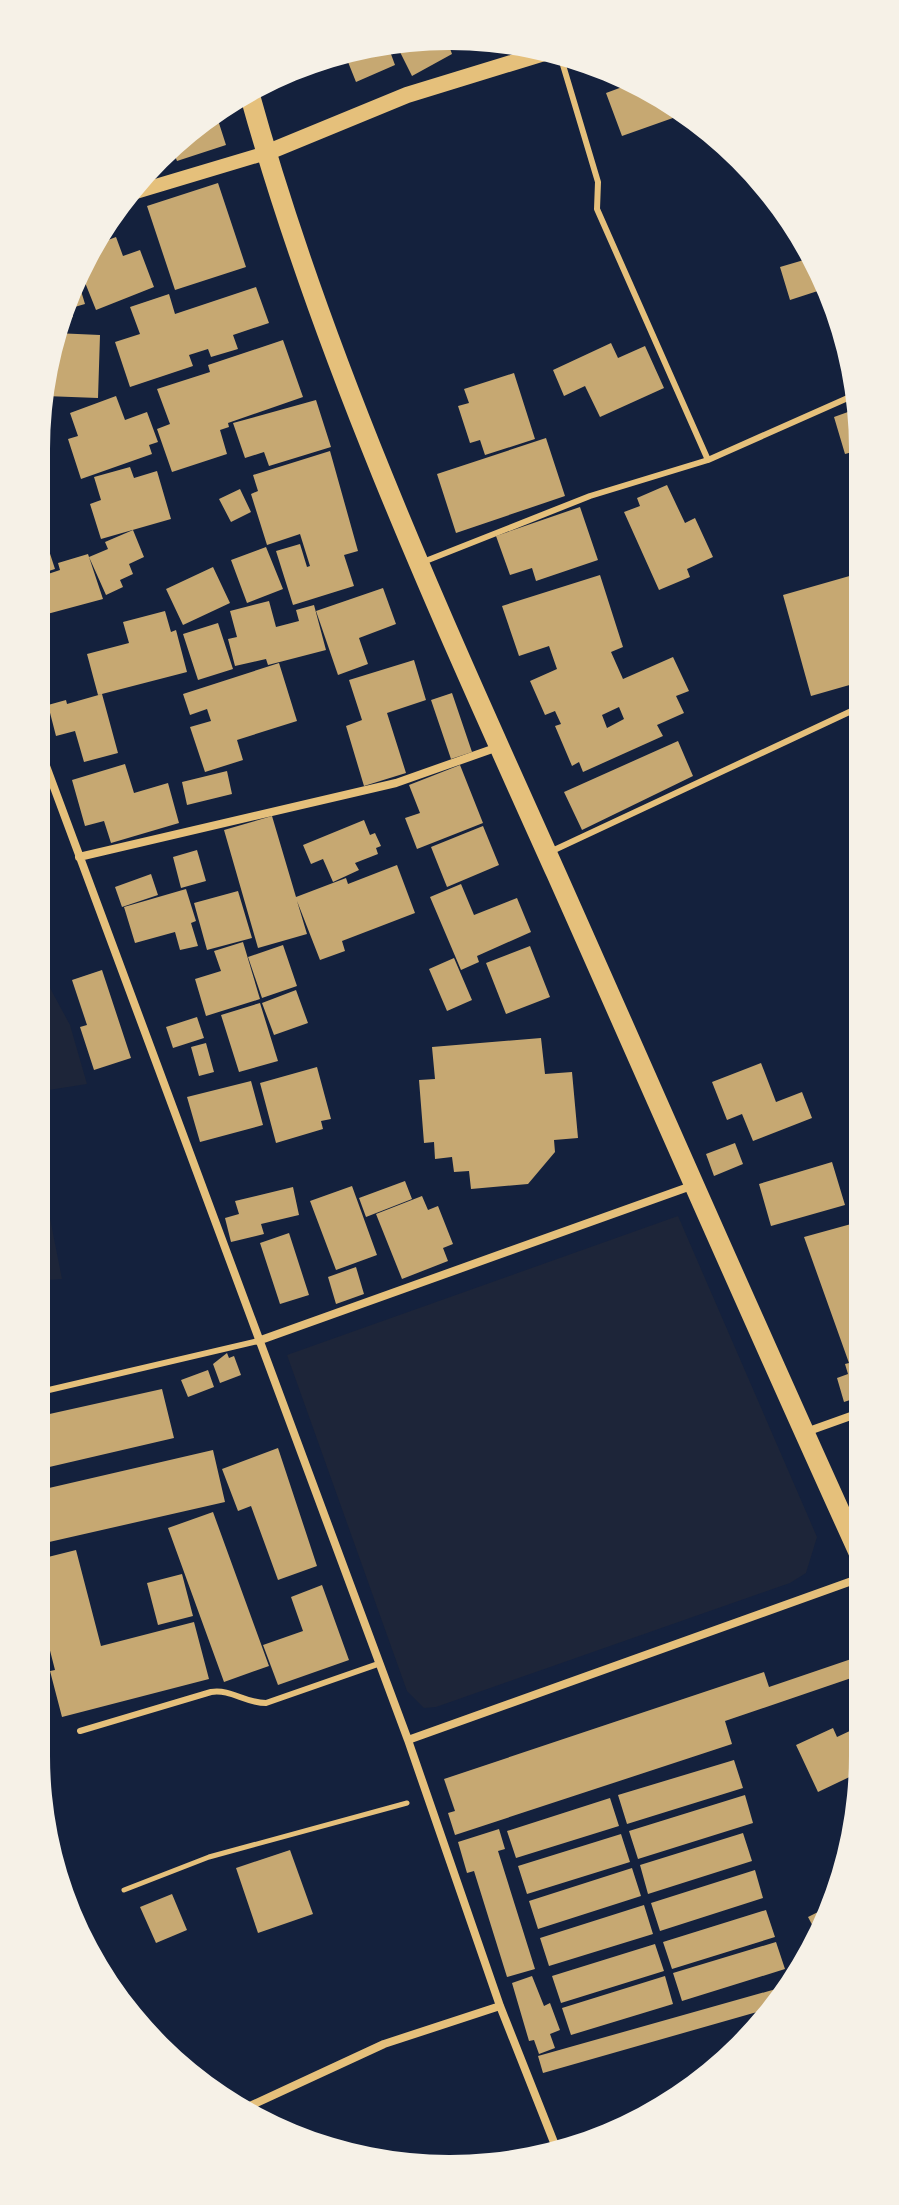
<svg xmlns="http://www.w3.org/2000/svg" width="899" height="2205" font-family="Lato,sans-serif">
<style>
.green{fill:#1d2539}
.building{fill:#c6a872;fill-rule:evenodd}
.lines{fill:none;stroke-linecap:round;stroke-linejoin:round}
.path{stroke:#e5c07b;stroke-width:5}
.service{stroke:#e5c07b;stroke-width:6}
.minor{stroke:#e5c07b;stroke-width:8}
.tertiary{stroke:#e5c07b;stroke-width:14}
.secondary{stroke:#e5c07b;stroke-width:16}
.primary{stroke:#e5c07b;stroke-width:20}
</style>
<rect width="100%" height="100%" fill="#14213d"/>
<path class="green" d="M36,962L70,1025L87,1084L36,1092Z
M36,1147L62,1279L36,1281Z
M678,1216L817,1537L806,1573L790,1583L436,1707L424,1708L407,1691L287,1355Z"/>
<path class="building" d="M422,37L447,40L452,54L412,76L396,44Z
M388,46L395,65L356,82L346,57Z
M633,83L679,105L687,113L622,136L606,93Z
M217,117L226,145L177,161L173,151Z
M218,183L246,267L175,290L147,206Z
M116,237L123,256L140,250L154,287L96,310L82,275L100,243Z
M814,257L827,288L790,300L780,267Z
M78,281L85,304L71,308L73,317L57,322Z
M256,287L269,323L233,335L238,349L211,357L208,349L189,355L193,366L130,387L115,342L140,334L130,307L169,294L175,314Z
M55,333L100,335L98,398L45,396Z
M283,340L303,397L228,423L229,427L220,430L227,454L172,472L157,429L170,424L157,389L210,372L208,365Z
M611,343L618,358L645,346L664,388L600,417L585,386L564,396L553,370Z
M514,373L535,439L485,455L480,440L470,443L458,406L469,403L464,389Z
M116,396L125,420L147,412L158,442L149,445L152,454L81,479L68,439L78,436L70,413Z
M316,400L331,447L269,466L264,452L245,458L233,423Z
M859,408L860,450L845,454L834,417Z
M546,438L565,496L456,533L437,474Z
M330,451L358,551L344,555L354,586L293,605L276,551L300,544L307,567L310,566L300,534L267,545L251,494L258,491L253,475Z
M130,467L134,478L157,471L171,519L101,539L90,504L101,500L94,477Z
M667,485L685,523L695,518L713,557L687,569L690,577L659,590L624,512L640,506L637,498Z
M240,489L251,512L231,522L219,499Z
M580,507L598,560L536,581L532,568L510,575L496,536Z
M40,523L55,569L36,575V525Z
M133,530L144,557L129,564L133,574L120,580L123,587L106,595L89,557L108,549L105,542Z
M266,547L283,589L247,603L231,560Z
M88,554L103,599L36,617V578L60,570L58,563Z
M213,567L230,603L183,625L166,589Z
M860,573V682L811,696L783,595Z
M600,575L623,647L611,652L623,679L673,657L689,691L676,696L684,713L657,725L663,736L583,772L579,762L572,766L555,726L561,724L555,711L545,715L530,681L557,669L549,646L519,656L502,606ZM619,707L624,719L607,728L602,715Z
M383,588L396,624L359,638L368,664L338,675L316,611Z
M269,601L276,627L299,621L296,610L314,605L326,650L268,665L266,659L235,666L228,639L237,637L230,611Z
M165,611L171,632L176,630L187,672L98,695L87,654L129,643L123,622Z
M218,623L233,669L198,680L183,634Z
M414,660L426,700L387,713L406,773L364,786L346,726L362,720L349,680Z
M279,663L297,721L237,740L243,760L205,772L190,727L211,721L207,709L190,715L183,694Z
M452,693L472,752L451,759L431,700Z
M102,694L118,753L84,762L75,731L56,736L48,705L66,700L67,704Z
M678,741L693,776L582,830L564,792Z
M125,764L134,793L168,783L179,823L111,843L104,821L85,826L72,780Z
M460,765L483,823L417,849L405,818L420,813L409,785Z
M227,771L232,794L187,805L182,782Z
M272,816L296,897L346,878L348,884L397,865L415,913L342,941L345,951L320,960L297,901L307,934L258,948L224,830Z
M364,820L370,835L375,833L381,846L376,848L378,854L355,863L359,870L333,882L323,859L311,864L303,845Z
M483,826L499,865L447,887L431,847Z
M197,850L206,881L181,888L173,857Z
M151,874L158,895L122,907L115,887Z
M461,884L474,915L517,898L531,932L477,956L479,962L461,970L430,897Z
M186,889L196,921L191,923L198,946L180,950L175,932L135,943L124,907Z
M238,891L252,938L207,950L194,903Z
M243,942L260,999L206,1016L195,979L221,971L214,951Z
M283,945L297,986L262,998L248,957Z
M530,946L550,997L506,1014L486,963Z
M454,958L472,1000L447,1011L429,969Z
M102,970L131,1058L94,1070L80,1027L87,1025L72,980Z
M296,990L308,1023L274,1035L262,1003Z
M260,1003L278,1061L239,1072L221,1015Z
M197,1017L204,1038L173,1048L166,1027Z
M541,1038L545,1074L572,1072L578,1138L554,1140L555,1152L528,1184L471,1189L469,1171L454,1172L452,1157L435,1159L434,1142L424,1143L419,1080L435,1079L432,1047Z
M206,1043L214,1072L199,1076L191,1047Z
M761,1063L776,1102L802,1092L812,1118L753,1141L742,1114L727,1120L712,1082Z
M317,1067L331,1119L321,1121L323,1129L276,1143L260,1083Z
M251,1081L263,1125L200,1142L187,1097Z
M735,1143L743,1164L714,1176L706,1154Z
M832,1162L845,1205L771,1226L759,1184Z
M405,1181L412,1199L366,1217L359,1198Z
M352,1186L377,1255L336,1270L310,1201Z
M293,1187L299,1215L261,1224L264,1234L231,1242L225,1218L239,1214L235,1201Z
M422,1196L428,1210L438,1206L453,1244L443,1248L448,1261L402,1279L376,1214Z
M862,1221V1396L844,1402L837,1378L848,1374L845,1364L849,1363L804,1237Z
M289,1233L309,1295L280,1304L260,1243Z
M356,1267L364,1294L336,1304L328,1277Z
M227,1353L229,1358L234,1356L241,1375L220,1383L213,1364Z
M208,1370L214,1387L188,1397L181,1380Z
M162,1389L174,1438L45,1468L49,1488L213,1450L225,1502L36,1545V1417Z
M278,1448L317,1566L278,1580L251,1506L238,1511L222,1469Z
M213,1512L269,1666L224,1682L168,1528Z
M76,1550L101,1646L194,1622L209,1679L62,1717L50,1671L55,1670L36,1596V1560Z
M182,1574L193,1616L158,1625L147,1583Z
M322,1585L349,1660L278,1685L263,1645L303,1631L291,1597Z
M863,1655V1674L725,1721L732,1744L455,1835L448,1813L455,1811L444,1779L764,1672L769,1687Z
M833,1728L837,1737L854,1729L863,1747V1753L858,1756L860,1772L818,1792L796,1745Z
M734,1760L743,1788L627,1824L618,1795Z
M745,1795L753,1823L638,1859L629,1831Z
M610,1798L619,1826L516,1858L507,1831Z
M499,1829L505,1849L498,1851L535,1969L507,1977L474,1871L467,1873L458,1842Z
M743,1833L752,1861L648,1894L640,1865Z
M621,1834L630,1862L527,1894L518,1866Z
M290,1850L313,1914L258,1933L236,1868Z
M632,1868L641,1896L538,1929L529,1901Z
M755,1870L763,1898L660,1931L651,1903Z
M172,1894L187,1930L156,1943L140,1907Z
M644,1905L653,1934L549,1966L540,1938Z
M832,1905L817,1934L808,1917Z
M766,1910L775,1937L672,1969L663,1942Z
M776,1942L785,1969L682,2001L673,1973Z
M655,1944L664,1971L561,2003L552,1976Z
M532,1976L544,2006L550,2003L560,2030L550,2034L555,2048L539,2054L534,2040L529,2041L512,1983Z
M665,1976L673,2004L571,2035L562,2008Z
M790,1985L778,2006L543,2073L538,2056Z"/>
<g class="lines">
<path class="path" d="M124,1890L209,1857L407,1803"/>
<path class="service" d="M560,55L598,182L597,209L708,460
M423,562L590,496L708,460L859,393
M552,851L860,707
M36,1393L258,1341
M80,1731L211,1692C232,1689 244,1703 266,1703L378,1664"/>
<path class="minor" d="M36,739L408,1740L500,2006L557,2150
M79,857L396,783L498,747
M258,1341L694,1185
M806,1432L862,1412
M408,1740L863,1577
M239,2111L384,2044L500,2006"/>
<path class="tertiary" d="M129,194L266,153"/>
<path class="secondary" d="M266,153L407,95L544,53"/>
<path class="primary" d="M249,92C322,357 443,622 556,873C658,1102 758,1332 862,1560"/>
</g>
<path d="M0 0H899V2205H0ZM449 50H450A399 399 0 0 1 849 449V1756A399 399 0 0 1 450 2155H449A399 399 0 0 1 50 1756V449A399 399 0 0 1 449 50Z" fill="#f6f1e7" fill-rule="evenodd"/>
</svg>
